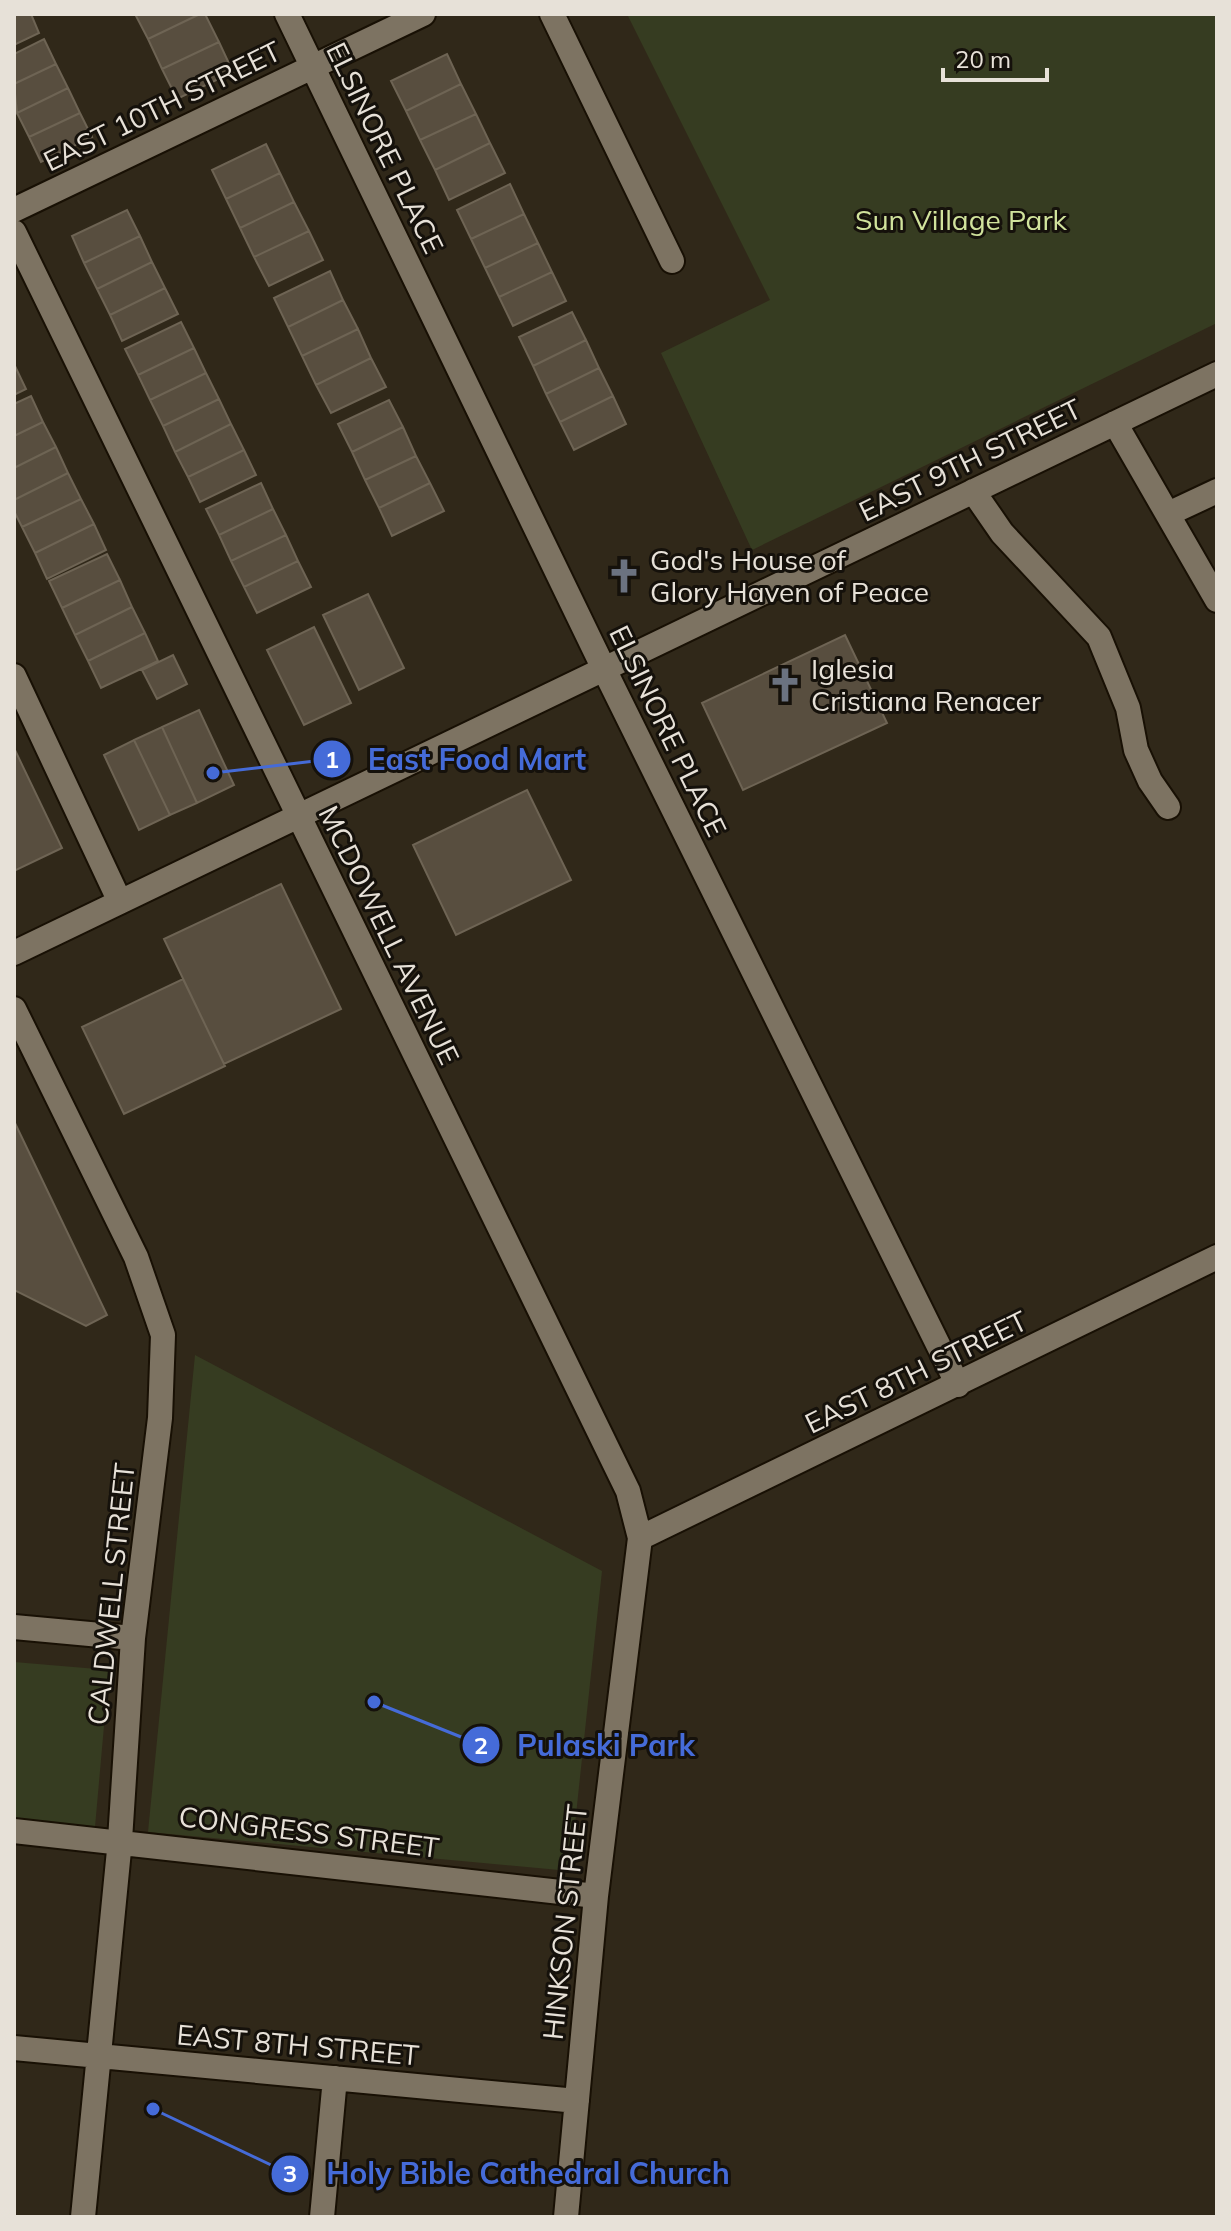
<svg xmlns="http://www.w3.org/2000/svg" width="1231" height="2231" font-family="Mulish,sans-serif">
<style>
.green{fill:#363c21}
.building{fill:#584e3f;stroke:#6e6454;stroke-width:2}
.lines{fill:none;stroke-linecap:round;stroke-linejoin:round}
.minor-casing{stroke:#181004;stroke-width:28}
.minor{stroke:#7d7362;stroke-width:24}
.labels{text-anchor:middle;stroke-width:6;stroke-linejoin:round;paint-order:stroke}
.street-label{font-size:28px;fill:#e7e1d8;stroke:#15110b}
.park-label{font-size:28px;fill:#d1e39c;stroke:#15110b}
.poi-label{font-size:28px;fill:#e7e1d8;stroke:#15110b;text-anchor:start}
.leader{fill:none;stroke:#456bd8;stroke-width:3}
.callout-dot{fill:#456bd8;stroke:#15110b;stroke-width:3}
.mark-label{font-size:24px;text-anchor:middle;font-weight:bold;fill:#fff}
.callout-label{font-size:30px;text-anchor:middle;font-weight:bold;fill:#456bd8;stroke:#15110b;stroke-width:6;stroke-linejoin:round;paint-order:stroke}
</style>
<rect width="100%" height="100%" fill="#302819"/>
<path class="green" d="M627,14H1217V323L752,550L661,353L770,300Z
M195,1355L602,1571L570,1871L148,1832Z
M14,1662L109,1670L95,1827L14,1820Z"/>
<path class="building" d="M14,14H31L39,33L14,45Z
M135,14H200L148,39Z
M200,14H205L219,42L162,69L148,39Z
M44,39L56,64L14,84V54Z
M219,42L233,72L177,99L162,69Z
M447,54L461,84L406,111L391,81Z
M56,64L68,88L17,113L14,84Z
M461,84L476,114L420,140L406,111Z
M68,88L80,113L29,137L17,113Z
M80,113L92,137L41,162L29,137Z
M476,114L490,143L435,170L420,140Z
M490,143L505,173L449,200L435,170Z
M266,144L280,173L226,199L212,170Z
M280,173L294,202L240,228L226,199Z
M510,184L524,214L471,239L457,210Z
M294,202L309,231L254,257L240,228Z
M127,210L140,236L84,263L72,236Z
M524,214L538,243L485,268L471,239Z
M309,231L323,260L269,286L254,257Z
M140,236L152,262L97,289L84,263Z
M538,243L552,272L499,297L485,268Z
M152,262L165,288L110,315L97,289Z
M330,271L343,300L288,327L274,298Z
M552,272L566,301L513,326L499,297Z
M165,288L178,314L122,341L110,315Z
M343,300L358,329L302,356L288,327Z
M572,312L586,340L533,366L519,337Z
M181,322L194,348L138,375L125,349Z
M358,329L371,358L316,385L302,356Z
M586,340L599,368L546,394L533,366Z
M194,348L206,373L150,400L138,375Z
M371,358L386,387L331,413L316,385Z
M14,364L26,389L14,395Z
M599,368L613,396L560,422L546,394Z
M206,373L219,399L163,426L150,400Z
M31,396L43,422L14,436V404Z
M613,396L626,424L574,450L560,422Z
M219,399L231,424L175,452L163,426Z
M389,400L403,427L352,452L338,424Z
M43,422L56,447L14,468V436Z
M231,424L244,450L188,477L175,452Z
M403,427L416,456L365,480L352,452Z
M56,447L68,473L14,500V468Z
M244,450L256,475L200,502L188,477Z
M416,456L430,483L379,508L365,480Z
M68,473L81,499L22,527L14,511V500Z
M261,483L273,509L219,535L206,509Z
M430,483L444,511L392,536L379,508Z
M81,499L94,524L35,553L22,527Z
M273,509L286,535L231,561L219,535Z
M94,524L106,550L47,579L35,553Z
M286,535L298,561L244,587L231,561Z
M107,554L120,580L62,608L49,581Z
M298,561L311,587L257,613L244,587Z
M120,580L132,607L75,635L62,608Z
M368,594L404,668L359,690L323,615Z
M132,607L145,633L88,661L75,635Z
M314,627L351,703L304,725L267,650Z
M145,633L158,661L101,688L88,661Z
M845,635L887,723L743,790L702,703Z
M173,655L187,684L157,699L142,670Z
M199,710L234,785L197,803L162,727Z
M162,727L197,803L170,815L134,740Z
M134,740L170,815L139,830L104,755Z
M14,748L62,848L14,871Z
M527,790L571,880L456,935L413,845Z
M281,884L341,1009L224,1064L164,939Z
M183,979L225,1066L124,1114L82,1027Z
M14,1121L107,1315L86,1326L14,1290Z"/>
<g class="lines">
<g class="minor-casing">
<path id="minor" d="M287,14L604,669L958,1385
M552,14L672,261
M14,210L423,14
M14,232L628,1491L640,1538L596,1896L566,2217
M1115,423L1217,600
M973,491L1002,533L1099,637L1128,708L1136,750L1150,781L1168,807
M1168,514L1217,491
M14,676L120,902
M14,953L1217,374
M14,1009L136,1257L163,1335L160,1418L133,1638L120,1840L83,2217
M640,1538L1217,1257
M14,1627L133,1638
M14,1831L596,1896
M14,2048L577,2101
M322,2217L335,2078"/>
</g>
<use href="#minor" class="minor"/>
</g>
<defs>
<g id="church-bare" transform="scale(2.76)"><path d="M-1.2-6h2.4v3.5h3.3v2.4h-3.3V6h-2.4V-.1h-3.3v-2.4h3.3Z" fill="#6b7280" stroke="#15110b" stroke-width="2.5" paint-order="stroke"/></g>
</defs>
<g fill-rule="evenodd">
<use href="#church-bare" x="624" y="576"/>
<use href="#church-bare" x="785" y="685"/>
</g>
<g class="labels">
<g class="street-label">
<text transform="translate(162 106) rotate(-26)" y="10">EAST 10TH STREET</text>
<text transform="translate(385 148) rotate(64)" y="10">ELSINORE PLACE</text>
<text transform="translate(970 460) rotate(-26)" y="10">EAST 9TH STREET</text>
<text transform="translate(668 731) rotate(64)" y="10">ELSINORE PLACE</text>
<text transform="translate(389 935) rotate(64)" y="10">MCDOWELL AVENUE</text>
<text transform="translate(916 1372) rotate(-26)" y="10">EAST 8TH STREET</text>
<text transform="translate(111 1594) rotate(-84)" y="10">CALDWELL STREET</text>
<text transform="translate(309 1832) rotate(7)" y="10">CONGRESS STREET</text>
<text transform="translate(565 1922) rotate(-84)" y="10">HINKSON STREET</text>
<text transform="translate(298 2045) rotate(5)" y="10">EAST 8TH STREET</text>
</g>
<g class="park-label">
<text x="961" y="230">Sun Village Park</text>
</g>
<g class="poi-label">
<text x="650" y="570">God's House of<tspan x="650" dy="32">Glory Haven of Peace</tspan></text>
<text x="811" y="679">Iglesia<tspan x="811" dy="32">Cristiana Renacer</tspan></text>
</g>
</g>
<path class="leader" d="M213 773L332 759M374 1702L481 1745M153 2109L290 2174"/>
<g class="callout-dot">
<circle cx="213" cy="773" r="8"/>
<circle cx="374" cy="1702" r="8"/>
<circle cx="153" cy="2109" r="8"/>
<circle cx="332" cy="759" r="20"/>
<circle cx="481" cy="1745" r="20"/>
<circle cx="290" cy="2174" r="20"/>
</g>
<g class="mark-label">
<text x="332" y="768">1</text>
<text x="481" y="1754">2</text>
<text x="290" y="2182">3</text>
</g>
<g class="callout-label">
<text x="477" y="770">East Food Mart</text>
<text x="606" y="1756">Pulaski Park</text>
<text x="528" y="2184">Holy Bible Cathedral Church</text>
</g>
<rect width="1231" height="2231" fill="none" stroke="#e7e1d8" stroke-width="32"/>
<path d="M943 68v12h104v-12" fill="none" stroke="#e7e1d8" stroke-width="4"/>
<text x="955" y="68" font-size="24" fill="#e7e1d8" stroke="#15110b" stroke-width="6" paint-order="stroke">20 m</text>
</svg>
